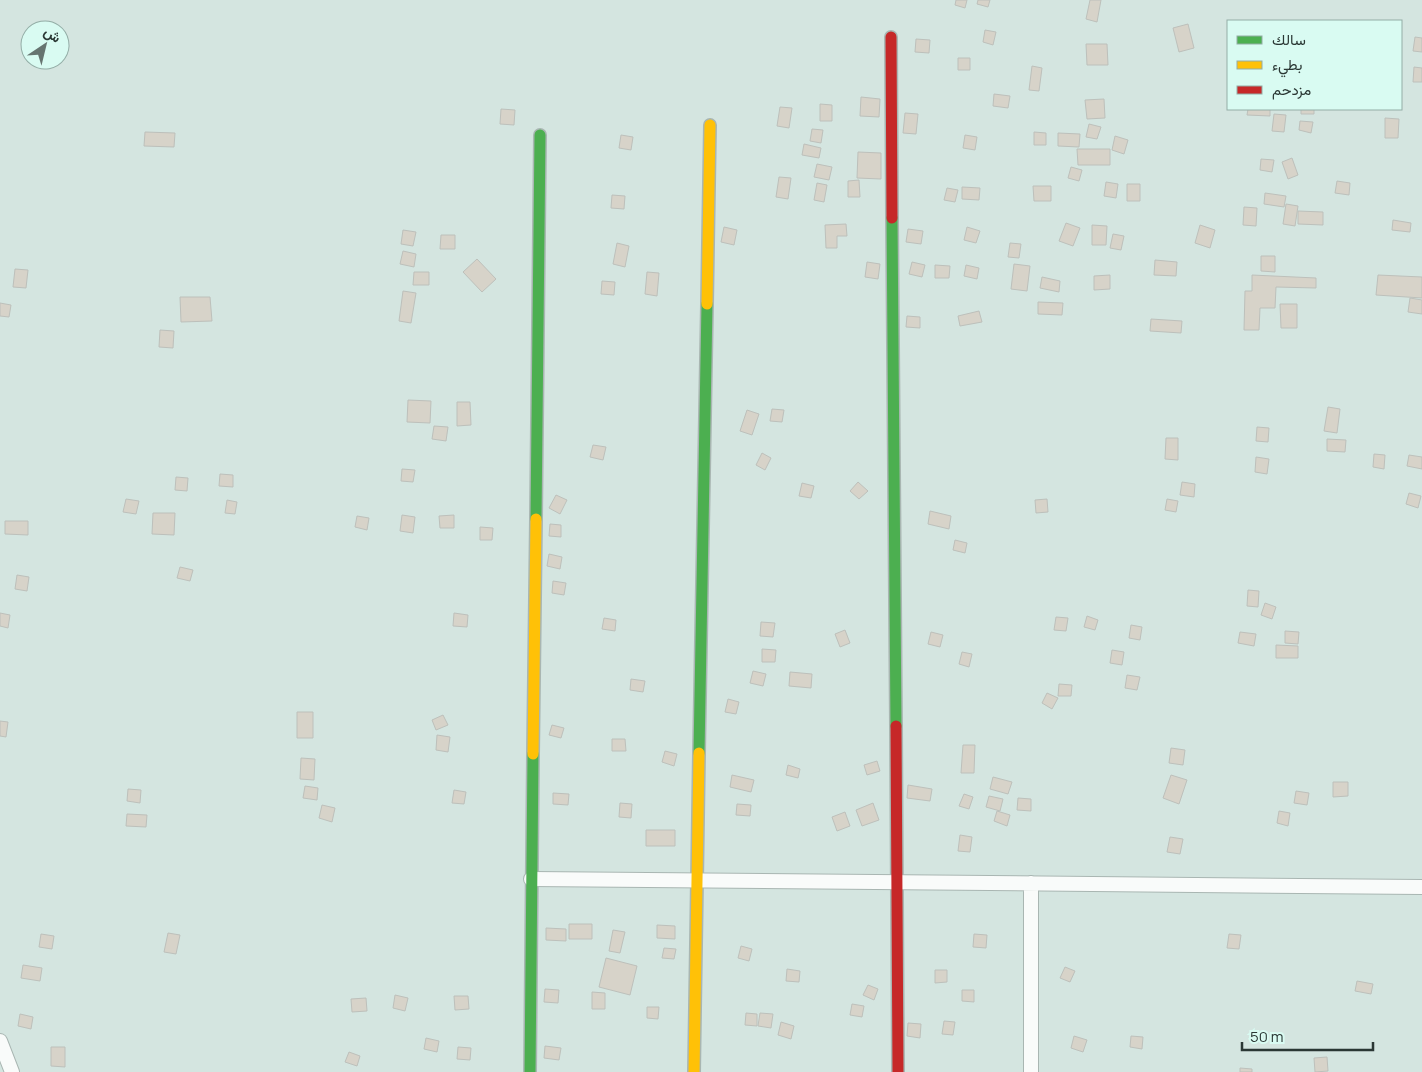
<svg xmlns="http://www.w3.org/2000/svg" width="1422" height="1072" font-family="Manrope,Vazirmatn,sans-serif">
<style>
.building{fill:#d7d3c9;stroke:#bdc0bb}
.lines{fill:none;stroke-linecap:round;stroke-linejoin:round}
.street-casing{stroke:#a9b6b2;stroke-width:16}
.fast-casing{stroke:#a9b6b2;stroke-width:14}
.slow-casing{stroke:#a9b6b2;stroke-width:14}
.jam-casing{stroke:#a9b6b2;stroke-width:14}
.street{stroke:#f9fbfa;stroke-width:14}
.fast{stroke:#4caf50;stroke-width:11}
.slow{stroke:#ffc107;stroke-width:11}
.jam{stroke:#c62828;stroke-width:11}
</style>
<rect width="100%" height="100%" fill="#d4e5e0"/>
<path class="building" d="M956,0H967L965,8L955,5Z
M978,0H990L988,7L977,4Z
M1090,0H1101L1097,22L1086,19Z
M1188,24L1194,48L1179,52L1173,28Z
M985,30L996,32L993,45L983,42Z
M1415,37L1422,38V52L1413,51Z
M916,39L930,40L929,53L915,52Z
M1086,44H1107L1108,65H1087Z
M958,58H970V70H958Z
M1032,66L1042,68L1039,91L1029,90Z
M1414,67L1422,68V82H1413Z
M994,94L1010,96L1008,108L993,106Z
M861,97L880,99L879,117L860,116Z
M1104,99L1105,118L1087,119L1085,100Z
M820,104L832,105V121H820Z
M780,107L792,108L789,128L777,126Z
M501,109L515,110L514,125L500,124Z
M1248,109H1270V116L1247,115Z
M1301,109H1314V114H1301Z
M905,113L918,114L916,134L903,133Z
M1274,114L1286,115L1284,132L1272,131Z
M1385,118L1399,119L1398,138H1385Z
M1300,121L1313,122L1311,133L1299,130Z
M1089,124L1101,127L1097,139L1086,137Z
M812,129L823,130L821,143L810,141Z
M145,132L175,133L174,147L144,146Z
M1034,132L1046,133V145H1034Z
M1058,133L1080,134L1079,147L1058,146Z
M621,135L633,137L631,150L619,148Z
M965,135L977,137L975,150L963,148Z
M1115,136L1128,140L1124,154L1112,150Z
M804,144L821,148L819,158L802,155Z
M1077,149H1110V165H1078Z
M858,152L881,153V179L857,178Z
M1292,158L1298,175L1288,179L1282,162Z
M1261,159L1274,160L1272,172L1260,170Z
M817,164L832,167L829,180L814,177Z
M1071,167L1082,170L1079,181L1068,178Z
M779,177L791,178L788,199L776,197Z
M859,180L860,197H848V181Z
M1337,181L1350,183L1349,195L1335,193Z
M1106,182L1118,184L1116,198L1104,196Z
M817,183L827,185L824,202L814,200Z
M1127,184H1140V201H1127Z
M1033,186H1051V201H1034Z
M962,187L980,188L979,200L962,199Z
M947,188L958,190L955,202L944,200Z
M1265,193L1286,196L1284,207L1264,204Z
M612,195L625,196L624,209L611,208Z
M1286,204L1298,206L1295,226L1283,224Z
M1244,207L1257,208L1256,226L1243,225Z
M1298,211L1323,212V225L1298,224Z
M1393,220L1411,223L1410,232L1392,230Z
M1066,223L1080,228L1073,246L1059,241Z
M846,224L847,236H837V248H826L825,225Z
M1092,225L1107,226L1106,245H1092Z
M1200,225L1215,230L1210,248L1195,243Z
M724,227L737,230L734,245L721,242Z
M967,227L980,231L976,243L964,240Z
M908,229L923,231L921,244L906,242Z
M403,230L416,232L413,246L401,244Z
M1113,234L1124,236L1121,250L1110,248Z
M441,235H455V249H440Z
M617,243L629,246L625,267L613,264Z
M1010,243L1021,244L1019,258L1008,257Z
M403,251L416,254L414,267L400,264Z
M1261,256H1275V272L1261,271Z
M477,259L496,279L482,292L463,272Z
M1155,260L1177,262L1176,276L1154,275Z
M867,262L880,264L878,279L865,277Z
M912,262L925,265L922,277L909,274Z
M1014,264L1030,266L1027,291L1011,289Z
M935,265L950,266L949,278H935Z
M966,265L979,268L977,279L964,276Z
M15,269L28,270L26,288L13,287Z
M414,272H429V285H413Z
M647,272L659,273L657,296L645,294Z
M1110,275V289L1094,290V276Z
M1252,275L1316,278V288L1276,287L1275,308H1260L1259,330H1244L1245,291H1252Z
M1378,275L1422,277V298L1376,295Z
M1042,277L1060,281L1059,292L1040,288Z
M602,281L615,282L614,295L601,294Z
M403,291L416,293L411,323L399,321Z
M180,297H210L212,321L181,322Z
M1410,298L1422,300V314L1408,312Z
M1038,302L1063,303L1062,315L1038,314Z
M0,303L11,305L9,317L0,316Z
M1280,304H1297V328H1281Z
M979,311L982,322L960,326L958,316Z
M907,316L920,317V328L906,327Z
M1151,319L1182,321L1181,333L1150,331Z
M160,330L174,331L173,348L159,347Z
M408,400L431,401L430,423L407,422Z
M457,402H470L471,425L457,426Z
M1328,407L1340,409L1337,433L1324,431Z
M772,409L784,410L782,422L770,421Z
M747,410L759,414L752,435L740,431Z
M434,426L448,427L446,441L432,439Z
M1257,427L1269,428L1268,442L1256,441Z
M1166,438H1178V460L1165,459Z
M1327,439L1346,440L1345,452L1327,451Z
M593,445L606,447L603,460L590,457Z
M762,453L771,458L765,470L756,465Z
M1374,454L1385,455L1384,469L1373,467Z
M1409,455L1422,457V469L1407,466Z
M1256,457L1269,459L1267,474L1255,472Z
M402,469L415,470L413,482L401,481Z
M220,474L233,475V487L219,486Z
M176,477L188,478L187,491L175,490Z
M858,482L868,491L859,499L850,491Z
M1182,482L1195,484L1194,497L1180,495Z
M802,483L814,486L811,498L799,496Z
M1409,493L1421,496L1418,508L1406,504Z
M556,495L567,500L560,514L549,508Z
M126,499L139,501L136,514L123,512Z
M1047,499L1048,512L1036,513L1035,500Z
M1167,499L1178,501L1176,512L1165,510Z
M227,500L237,502L235,514L225,513Z
M930,511L951,516L949,529L928,524Z
M153,513H175L174,535L152,534Z
M402,515L415,517L413,533L400,531Z
M454,515V528H440L439,516Z
M357,516L369,518L367,530L355,527Z
M5,521H28V535L5,534Z
M550,524L561,525V537L549,536Z
M480,527L493,528L492,540H480Z
M955,540L967,543L965,553L953,550Z
M549,554L562,557L560,569L547,566Z
M180,567L193,570L190,581L177,578Z
M17,575L29,577L27,591L15,589Z
M553,581L566,583L564,595L552,593Z
M1248,590L1259,591L1258,607L1247,606Z
M1265,603L1276,607L1272,619L1261,615Z
M0,613L10,615L8,628L0,626Z
M454,613L468,615L467,627L453,626Z
M1087,616L1098,620L1095,630L1084,627Z
M1056,617L1068,618L1066,631L1054,630Z
M604,618L616,620L615,631L602,629Z
M761,622L775,623L773,637L760,636Z
M1131,625L1142,627L1140,640L1129,638Z
M845,630L850,643L840,647L835,634Z
M1285,631L1299,632L1298,644L1285,643Z
M931,632L943,635L940,647L928,644Z
M1240,632L1256,634L1254,646L1238,643Z
M1276,645L1298,646V658H1276Z
M762,649L776,650L775,662H762Z
M1112,650L1124,652L1122,665L1110,663Z
M962,652L972,654L969,667L959,664Z
M753,671L766,674L763,686L750,683Z
M790,672L812,674L811,688L789,686Z
M1127,675L1140,677L1137,690L1125,688Z
M631,679L645,681L643,692L630,690Z
M1059,684L1072,685L1071,696H1058Z
M1047,693L1058,698L1052,709L1042,703Z
M728,699L739,702L736,714L725,712Z
M297,712H313V738H297Z
M443,715L448,725L436,730L432,720Z
M0,721L8,722L6,737L0,736Z
M552,725L564,728L561,738L549,735Z
M437,735L450,737L448,752L436,750Z
M612,739H625L626,751H612Z
M963,745H975L974,773H961Z
M1171,748L1185,750L1183,765L1169,763Z
M665,751L677,754L674,766L662,762Z
M301,758L315,759L314,780L300,779Z
M877,761L880,771L867,775L864,765Z
M788,765L800,769L798,778L786,775Z
M732,775L754,780L751,792L730,787Z
M1171,775L1187,780L1179,804L1163,798Z
M993,777L1012,782L1008,794L990,789Z
M1333,782H1348V796L1333,797Z
M908,785L932,789L930,801L907,798Z
M305,786L318,788L317,800L303,798Z
M128,789L141,790L140,803L127,801Z
M454,790L466,792L464,804L452,803Z
M1296,791L1309,793L1307,805L1294,803Z
M553,793L569,794L568,805L553,804Z
M964,794L973,797L969,809L959,806Z
M989,796L1003,799L1000,811L986,807Z
M1018,798L1031,799V811L1017,810Z
M620,803L632,804L631,818L619,817Z
M873,803L879,820L862,826L856,810Z
M737,804L751,805L750,816L736,815Z
M322,805L335,808L332,822L319,818Z
M997,811L1010,815L1007,826L994,821Z
M1279,811L1290,813L1288,826L1277,823Z
M845,812L850,826L837,831L832,817Z
M127,814L147,815L146,827L126,826Z
M646,830H675V846H646Z
M960,835L972,837L970,852L958,851Z
M1170,837L1183,839L1180,854L1167,852Z
M569,924H592V939H569Z
M657,925L675,926V939L657,938Z
M546,928L566,929V941L546,940Z
M613,930L625,932L620,953L609,951Z
M168,933L180,935L176,954L164,952Z
M41,934L54,936L52,949L39,947Z
M974,934L987,935L986,948L973,947Z
M1229,934L1241,935L1239,949L1227,948Z
M741,946L752,949L749,961L738,958Z
M664,948L676,949L674,959L662,958Z
M606,958L637,966L630,995L599,987Z
M23,965L42,968L40,981L21,978Z
M1065,967L1075,971L1070,982L1060,978Z
M787,969L800,971L799,982L786,981Z
M935,970H947V982L935,983Z
M1357,981L1373,984L1371,994L1355,991Z
M868,985L878,989L874,1000L863,995Z
M545,989L559,990L558,1003L544,1002Z
M962,990H974V1002L962,1001Z
M592,992L605,993V1009H592Z
M395,995L408,998L405,1011L393,1008Z
M454,996H468L469,1009L455,1010Z
M366,998L367,1011L352,1012L351,999Z
M852,1004L864,1006L862,1017L850,1015Z
M647,1007H659L658,1019L647,1018Z
M746,1013L757,1014V1026L745,1025Z
M760,1013L773,1014L771,1028L758,1026Z
M20,1014L33,1017L31,1029L18,1026Z
M944,1021L955,1022L953,1035L942,1034Z
M781,1022L794,1026L791,1039L778,1035Z
M908,1023L921,1024L920,1038L907,1036Z
M1074,1036L1087,1040L1083,1052L1071,1048Z
M1131,1036L1143,1037L1142,1049L1130,1047Z
M426,1038L439,1041L437,1052L424,1049Z
M545,1046L561,1048L559,1060L544,1058Z
M51,1047H65V1067L51,1066Z
M458,1047L471,1048L470,1060L457,1059Z
M349,1052L360,1056L357,1066L345,1062Z
M1327,1057L1328,1071L1315,1072L1314,1058Z
M1240,1068L1252,1069V1072H1240Z"/>
<g class="lines">
<g class="street-casing">
<path id="street" d="M531,879L1422,887
M0,1041L12,1072
M1031,1072V883"/>
</g>
<g class="fast-casing">
<path id="fast" d="M892,218L896,726
M536,519L540,135
M699,753L707,304
M530,1072L533,754"/>
</g>
<g class="slow-casing">
<path id="slow" d="M707,304L710,125
M533,754L536,519
M694,1072L699,753"/>
</g>
<g class="jam-casing">
<path id="jam" d="M891,37L892,218
M896,726L898,1072"/>
</g>
<use href="#street" class="street"/>
<use href="#fast" class="fast"/>
<use href="#slow" class="slow"/>
<use href="#jam" class="jam"/>
</g>
<rect x="1227" y="20" width="175" height="90" fill="#d9fbf2" stroke="#93ada6"/>
<rect x="1237" y="36" width="25" height="8" fill="#4caf50" stroke="#93ada6"/>
<text x="1272" y="45" font-size="15" fill="#2a3734">سالك</text>
<rect x="1237" y="61" width="25" height="8" fill="#ffc107" stroke="#93ada6"/>
<text x="1272" y="70" font-size="15" fill="#2a3734">بطيء</text>
<rect x="1237" y="86" width="25" height="8" fill="#c62828" stroke="#93ada6"/>
<text x="1272" y="95" font-size="15" fill="#2a3734">مزدحم</text>
<g transform="translate(45 45) rotate(35)"><circle r="24" fill="#d9fbf2" stroke="#93ada6"/>
<path d="M0-4L9 19L0 12L-9 19Z" fill="#667470"/>
<text y="-8" font-size="14" font-weight="bold" text-anchor="middle" fill="#2a3734">ش</text>
</g>
<path d="M1242 1042v8h131v-8" fill="none" stroke="#2a3734" stroke-width="2.5"/>
<text x="1250" y="1042" font-size="15" fill="#2a3734" stroke="#d9fbf2" stroke-width="4" paint-order="stroke">50 m</text>
</svg>
